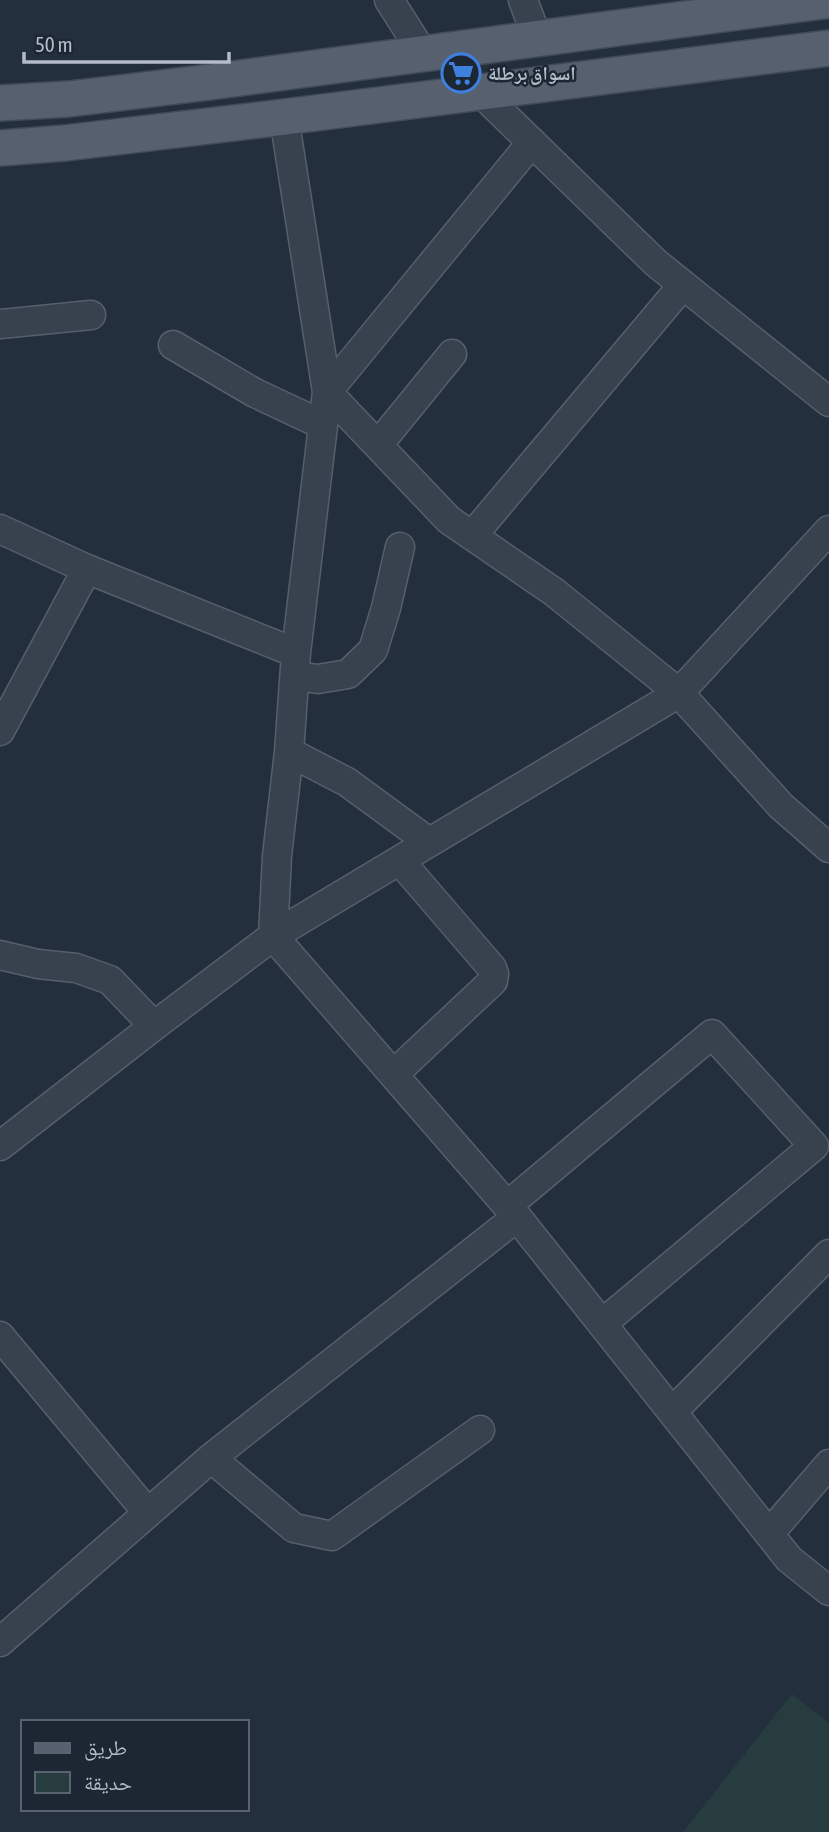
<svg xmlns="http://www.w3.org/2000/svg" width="829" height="1832" font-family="'Asap Condensed','Noto Naskh Arabic',sans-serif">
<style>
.green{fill:#263c3f}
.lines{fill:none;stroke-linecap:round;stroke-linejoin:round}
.minor-casing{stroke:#565f6c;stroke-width:31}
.major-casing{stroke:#414a57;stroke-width:38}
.minor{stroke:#38414e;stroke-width:28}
.major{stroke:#56606e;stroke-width:35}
.labels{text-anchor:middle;stroke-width:5;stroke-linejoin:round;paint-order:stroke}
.poi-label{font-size:19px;font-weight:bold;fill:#b4bcc9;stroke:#1d2633;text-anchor:start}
</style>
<rect width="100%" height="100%" fill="#242f3e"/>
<path class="green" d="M792,1694L829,1723V1832H683Z"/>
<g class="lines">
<g class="minor-casing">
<path id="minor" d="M389,0L424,55
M523,0L538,40
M481,93L656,263L829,402
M532,142L327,392L449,520L554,592L679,693L781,806L829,848
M0,324L91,315
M173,345L255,393L323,425
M378,445L452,354
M0,529L87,569L296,653L327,392L284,117
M472,536L683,285
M296,653L289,752L347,782L429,842
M296,676L318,679L348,674L373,650L386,608L400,547
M0,731L87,569
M0,955L38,964L76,968L110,980L154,1026
M394,1074L493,981L494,974L492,968L400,861
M0,1146L154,1026L273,936L679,693L829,530
M508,1205L712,1034L814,1146L603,1323
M517,1217L789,1559L829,1591
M0,1336L148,1513
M672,1412L829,1254
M211,1458L294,1528L332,1536L480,1430
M769,1534L829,1464
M0,1642L211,1458L517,1217L273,936L277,856L289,752"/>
</g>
<g class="major-casing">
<path id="major" d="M0,103L69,99L210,82L829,0
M0,148L65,143L284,117L829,48"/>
</g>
<use href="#minor" class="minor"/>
<use href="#major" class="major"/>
</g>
<defs>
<g id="supermarket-ring" transform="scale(2.0125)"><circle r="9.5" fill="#1d2633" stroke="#3f7fe0" stroke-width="1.5"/><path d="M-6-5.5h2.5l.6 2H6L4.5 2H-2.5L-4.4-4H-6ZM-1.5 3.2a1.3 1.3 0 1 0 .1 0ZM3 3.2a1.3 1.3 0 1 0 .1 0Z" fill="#3f7fe0"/></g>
</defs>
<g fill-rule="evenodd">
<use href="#supermarket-ring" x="461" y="73"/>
</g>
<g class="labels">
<g class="poi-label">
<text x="488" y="80">اسواق برطلة</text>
</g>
</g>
<rect x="21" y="1720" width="228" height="91" fill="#1d2633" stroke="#59626f" stroke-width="2"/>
<rect x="35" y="1743" width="35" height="10" fill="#56606e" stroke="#59626f" stroke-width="2"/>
<text x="84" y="1755" font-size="21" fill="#b4bcc9">طريق</text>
<rect x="35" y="1772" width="35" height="21" fill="#263c3f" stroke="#59626f" stroke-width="2"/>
<text x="84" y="1790" font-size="21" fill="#b4bcc9">حديقة</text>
<path d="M24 52v10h205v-10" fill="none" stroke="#b4bcc9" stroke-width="3.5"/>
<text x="35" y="52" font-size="21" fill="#b4bcc9" stroke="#1d2633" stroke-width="5" paint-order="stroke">50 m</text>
</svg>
